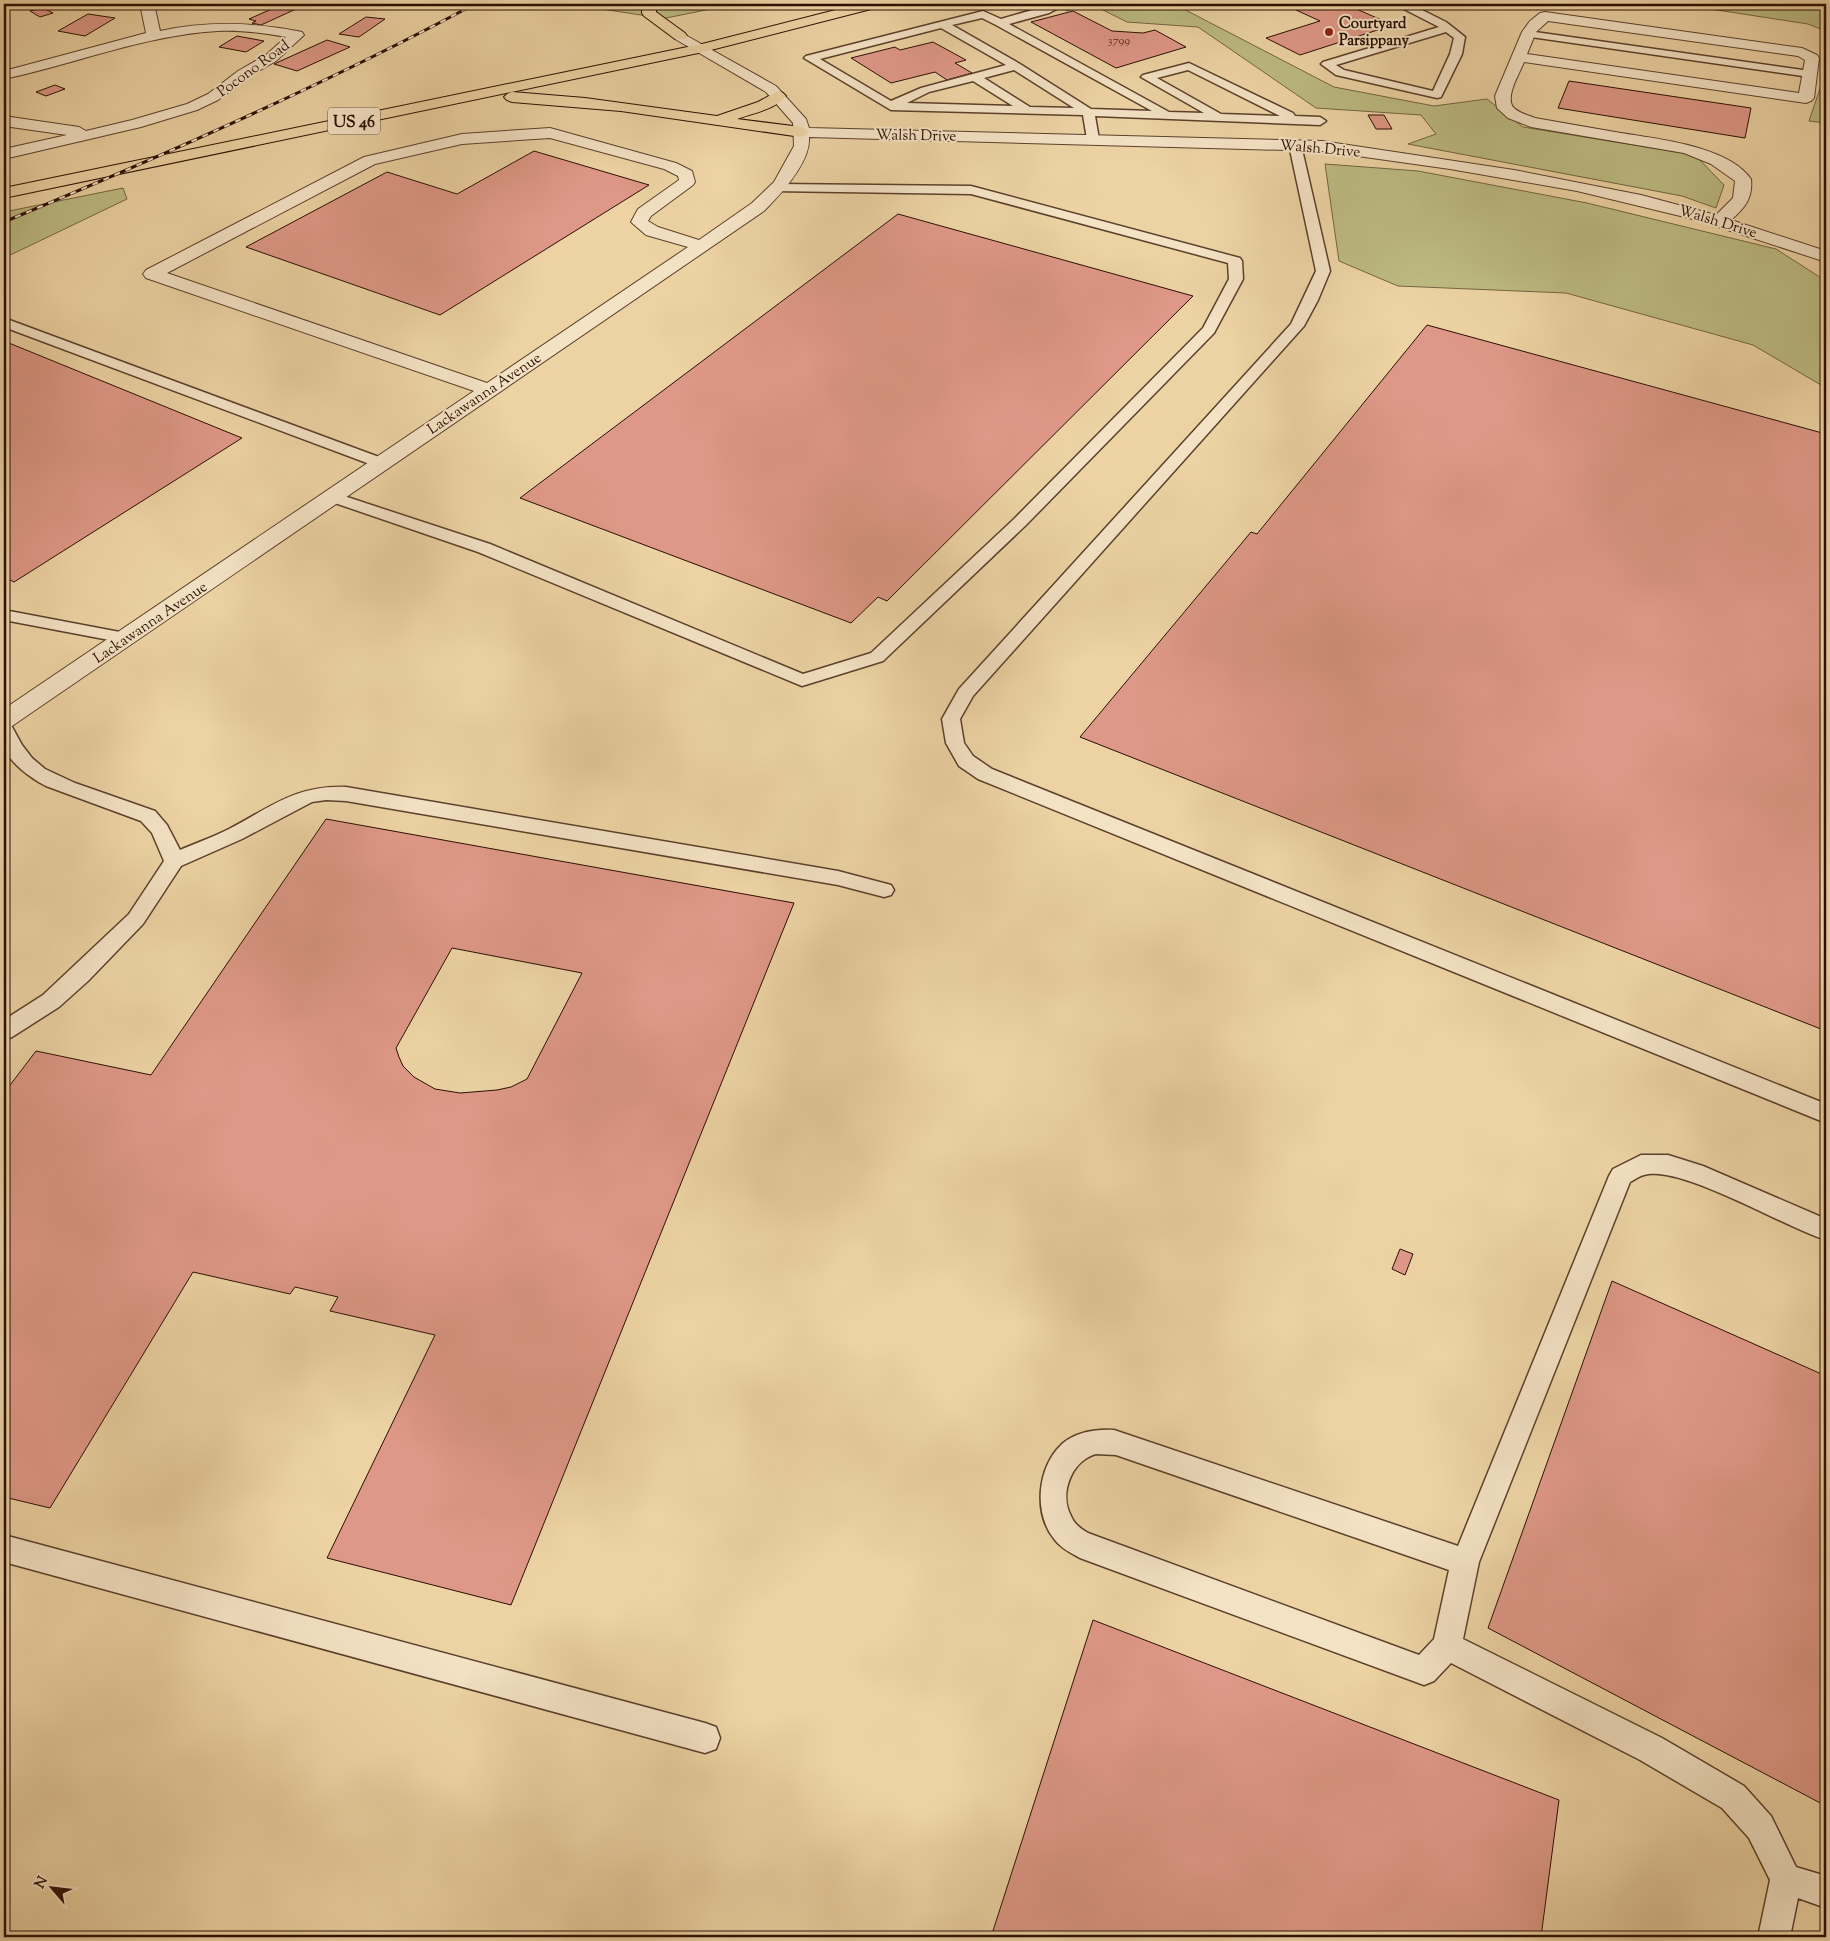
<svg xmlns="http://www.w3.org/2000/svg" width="1830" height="1941" font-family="'Sorts Mill Goudy',serif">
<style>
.green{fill:#bdbb82;stroke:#746542}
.building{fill:#de9887;stroke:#2b0f02;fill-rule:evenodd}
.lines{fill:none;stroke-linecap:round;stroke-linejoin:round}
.service-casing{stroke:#5c402a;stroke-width:3}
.minor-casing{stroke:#5c402a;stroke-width:2}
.trunk-casing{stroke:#2b0f02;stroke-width:2}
.service{fill:#f3e2c4;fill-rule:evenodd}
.minor{fill:#f3e2c4;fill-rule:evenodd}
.trunk{fill:#edd3a4;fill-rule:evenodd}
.rail-casing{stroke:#2b0f02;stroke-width:3}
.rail{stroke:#f3e2c4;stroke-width:2;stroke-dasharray:6;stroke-linecap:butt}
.poi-dot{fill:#8f2418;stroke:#f3e2c4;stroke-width:2}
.labels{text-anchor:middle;stroke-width:4;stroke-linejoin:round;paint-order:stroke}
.far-number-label{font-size:12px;fill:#583123}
.far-poi-label{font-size:15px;font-weight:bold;fill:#2b0f02;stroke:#f3e2c4;text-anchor:start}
.far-street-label{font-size:15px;fill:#2b0f02;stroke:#f3e2c4}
.shield{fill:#f3e2c4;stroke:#674e3c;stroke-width:1}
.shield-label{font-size:16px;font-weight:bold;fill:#2b0f02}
</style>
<rect width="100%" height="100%" fill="#edd3a4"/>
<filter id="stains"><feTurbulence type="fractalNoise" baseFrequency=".004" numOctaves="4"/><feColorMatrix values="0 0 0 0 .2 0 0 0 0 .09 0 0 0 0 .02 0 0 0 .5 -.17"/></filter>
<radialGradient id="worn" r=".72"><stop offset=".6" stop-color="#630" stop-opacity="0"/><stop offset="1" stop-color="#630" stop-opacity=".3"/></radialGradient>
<path class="green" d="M569,4H736L656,20L654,17Z
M1066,4H1174L1334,87L1434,106L1487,99L1523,127L1695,155L1724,185L1716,208L1682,196L1408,144L1436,134L1421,115L1316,108L1198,27L1127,22L1091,4L1066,11Z
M1678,4H1826V31L1808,24Z
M1826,71V123L1809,121Z
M1325,164L1418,171L1587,203L1776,249L1826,281V388L1753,345L1566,293L1398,286L1339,261Z
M123,188L127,199L4,258V212Z"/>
<path class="building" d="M285,4H307L261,25L252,23L256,21L249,19L274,8L280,9L285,7L281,5Z
M1283,4H1345L1393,25L1300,55L1266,38L1320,21Z
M43,8L53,13L40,17L30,11Z
M1073,11L1112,31L1143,33L1155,30L1186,47L1116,68L1031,22Z
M88,14L115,18L85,36L58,31Z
M366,17L385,19L359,37L339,34Z
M237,36L264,41L246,52L219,47Z
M327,40L350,47L297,71L274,64Z
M933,42L966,60L955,63L972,73L947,80L935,72L891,83L851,58L895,47L900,50Z
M1569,81L1751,108L1745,138L1558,108Z
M55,85L65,89L46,96L36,92Z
M1368,115H1384L1392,129H1376Z
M534,151L649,185L440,315L246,247L387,172L457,194Z
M898,214L1193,296L887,601L878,597L851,623L520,498Z
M1427,325L1826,434V1031L1080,737L1251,532L1257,534Z
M4,341L242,438L14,582L4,577Z
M326,819L794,903L511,1605L327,1558L435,1335L330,1311L338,1297L295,1287L290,1294L193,1272L50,1508L4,1497V1093L36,1051L151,1075ZM452,948L582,973L527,1079L511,1087L497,1090L460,1093L435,1089L414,1077L403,1066L399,1057L396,1048Z
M1400,1249L1413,1254L1405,1275L1392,1269Z
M1612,1281L1826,1376V1806L1488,1628Z
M1093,1620L1559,1800L1541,1937H991Z"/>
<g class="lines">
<g class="service-casing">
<path id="service" d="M1053,4H1066L1049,13L1009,24L1169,112L1204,113L1141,77L1143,75L1189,63L1293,113L1295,116L1320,117L1326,121L1320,125L1095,116L1099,139L1093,143L1087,139L1083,115L891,110L804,58L806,56L983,11L1001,19ZM982,18L996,25L1152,111L1091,109L1020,64L952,25ZM941,28L1006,65L921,88L891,101L820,59ZM1014,70L1074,108L1030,107L984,78ZM1188,70L1280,116L1221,114L1157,78ZM973,81L1013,106L907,103L929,92Z
M1397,4H1410L1446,22L1465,37L1462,54L1441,97L1437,98L1336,75L1321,64L1323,62L1439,27L1398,6ZM1446,32L1454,38L1450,54L1433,91L1344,70L1336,65Z
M1528,31L1810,71L1816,74L1810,77L1524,36L1523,34L1524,32Z
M1295,141L1301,145L1330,271L1318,300L1304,326L973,696L960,719L964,743L973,756L992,769L1826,1104V1123L978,779L959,766L946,743L942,719L959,689L1291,324L1316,271L1289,145Z
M777,184L971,186L1240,258L1242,261L1243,279L1214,333L1026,525L883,661L802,686L478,552L326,500L324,497L326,494H338L490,544L803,674L871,653L1014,519L1203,328L1229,279L1228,263L971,194L773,191L771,188Z
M4,318L387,460L389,463L387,466H375L4,327Z
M4,610L125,633L131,634L134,638L131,642L125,643L4,620Z
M4,723L11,725L22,745L32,758L45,769L75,783L155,811L167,825L180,850C196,843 213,837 229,829C271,807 296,785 346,787L838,871L891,885L894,890L891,895L884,897L838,885L346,801L326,800L312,802L242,839L181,866L143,924L88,981L59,1007L12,1037L4,1040V1020L43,995L129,914L164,861L152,833L141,821L46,786C32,779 8,762 4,746C2,740 4,729 4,723Z
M1641,1155H1668L1703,1166L1826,1219V1240C1786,1228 1680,1164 1644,1175C1639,1176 1634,1180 1630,1182L1479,1562L1463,1639L1662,1738L1744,1786L1771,1816L1796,1867L1826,1876V1908L1798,1898L1790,1937H1758L1770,1880L1749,1838L1722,1808L1640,1760L1451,1663L1434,1681L1424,1685L1080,1558C1071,1553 1061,1548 1055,1540C1033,1514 1037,1467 1062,1444C1076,1432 1096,1429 1114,1430L1458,1546L1609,1176L1613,1169ZM1096,1454L1116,1455L1449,1570L1434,1639L1419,1655L1088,1533C1081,1529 1074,1524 1071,1516C1059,1494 1071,1461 1096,1454Z
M4,1535L705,1723L716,1727L720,1738L716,1749L705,1753L4,1562Z"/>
</g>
<g class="minor-casing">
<path id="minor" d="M140,4H154L160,31C206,21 250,22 297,31L302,32L304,35L276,61L248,77L218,100L197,110L141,127L4,159V149L67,135L4,126V116L79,127L86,131L132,120L187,104L208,94L238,71L266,55L286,37C264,33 241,30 218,31C145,35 75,64 4,79V71L146,33Z
M1545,12L1802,48L1817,55L1819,58L1814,98L1811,101L1806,103L1524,62C1520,73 1505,96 1513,107C1518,113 1528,115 1535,118C1563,123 1592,128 1621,133C1658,139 1728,146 1751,179C1753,198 1745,208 1731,220L1826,251V262L1697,220L1577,191L1450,169L1322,151L809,137C811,162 781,194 764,211L12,726L4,728V709L474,391L146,278L143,274L146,270L364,157L462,134L550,128L676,163L692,171L695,182L693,185L651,216L648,221L658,227L699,240L752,203L774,182L794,146L793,123L766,92L675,39L673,36L675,33L680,32L776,86L806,119L809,128L1322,141L1514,170L1641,195L1716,215L1733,198L1735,181L1711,164L1684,153L1531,127L1508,118L1497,108L1495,96L1522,32L1530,21L1540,13ZM1548,21L1798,56L1805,60L1799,93L1527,54L1536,32ZM550,138L664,169L678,176L679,180L638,209L631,222L646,235L688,247L487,383L167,273L375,164L462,144Z"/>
</g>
<g class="trunk-casing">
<path id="trunk" d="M642,4H656V12L685,33L687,36L685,39H675L644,16L642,13Z
M859,4H881L879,7L703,52L4,198V188L702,44Z
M778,91L783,93L786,96C775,110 752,113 737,119L801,127L806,129L809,132L806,135L801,137L621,111L512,102L507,100L504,97L507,94L512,92L585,98L717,116L758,102Z"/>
</g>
<use href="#service" class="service"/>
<use href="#minor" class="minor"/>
<use href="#trunk" class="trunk"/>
<g class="rail-casing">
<path id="rail" d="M4,222C164,155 322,86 475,4"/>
</g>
<use href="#rail" class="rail"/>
</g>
<circle class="poi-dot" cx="1329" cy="32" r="5"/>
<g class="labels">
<g class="far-number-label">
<text x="1119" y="44">3799</text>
</g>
<g class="far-poi-label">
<text x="1339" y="28">Courtyard<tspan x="1339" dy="17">Parsippany</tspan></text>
</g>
<g class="far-street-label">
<text transform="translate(253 68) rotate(-36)" y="5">Pocono Road</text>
<text transform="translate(916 135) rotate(1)" y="5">Walsh Drive</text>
<text transform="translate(1320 148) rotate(5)" y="5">Walsh Drive</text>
<text transform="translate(1718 221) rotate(17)" y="5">Walsh Drive</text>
<text transform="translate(484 393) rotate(-34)" y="5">Lackawanna Avenue</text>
<text transform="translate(150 622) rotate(-34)" y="5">Lackawanna Avenue</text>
</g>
<rect class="shield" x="328" y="107.5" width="52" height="27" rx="4"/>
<g class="shield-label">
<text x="354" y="127">US 46</text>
</g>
</g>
<rect width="1830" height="1941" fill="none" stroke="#edd3a4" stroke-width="20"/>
<rect x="5" y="5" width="1820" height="1931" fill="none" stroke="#2b0f02" stroke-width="2.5"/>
<rect x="10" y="10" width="1810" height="1921" fill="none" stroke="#2b0f02"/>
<g transform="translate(52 1888) rotate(298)" stroke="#f3e2c4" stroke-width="4" paint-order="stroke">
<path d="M0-4L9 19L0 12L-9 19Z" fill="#2b0f02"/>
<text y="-8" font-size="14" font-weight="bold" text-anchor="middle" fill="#2b0f02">N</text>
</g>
<rect width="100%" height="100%" filter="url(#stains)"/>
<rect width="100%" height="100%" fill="url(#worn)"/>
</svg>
